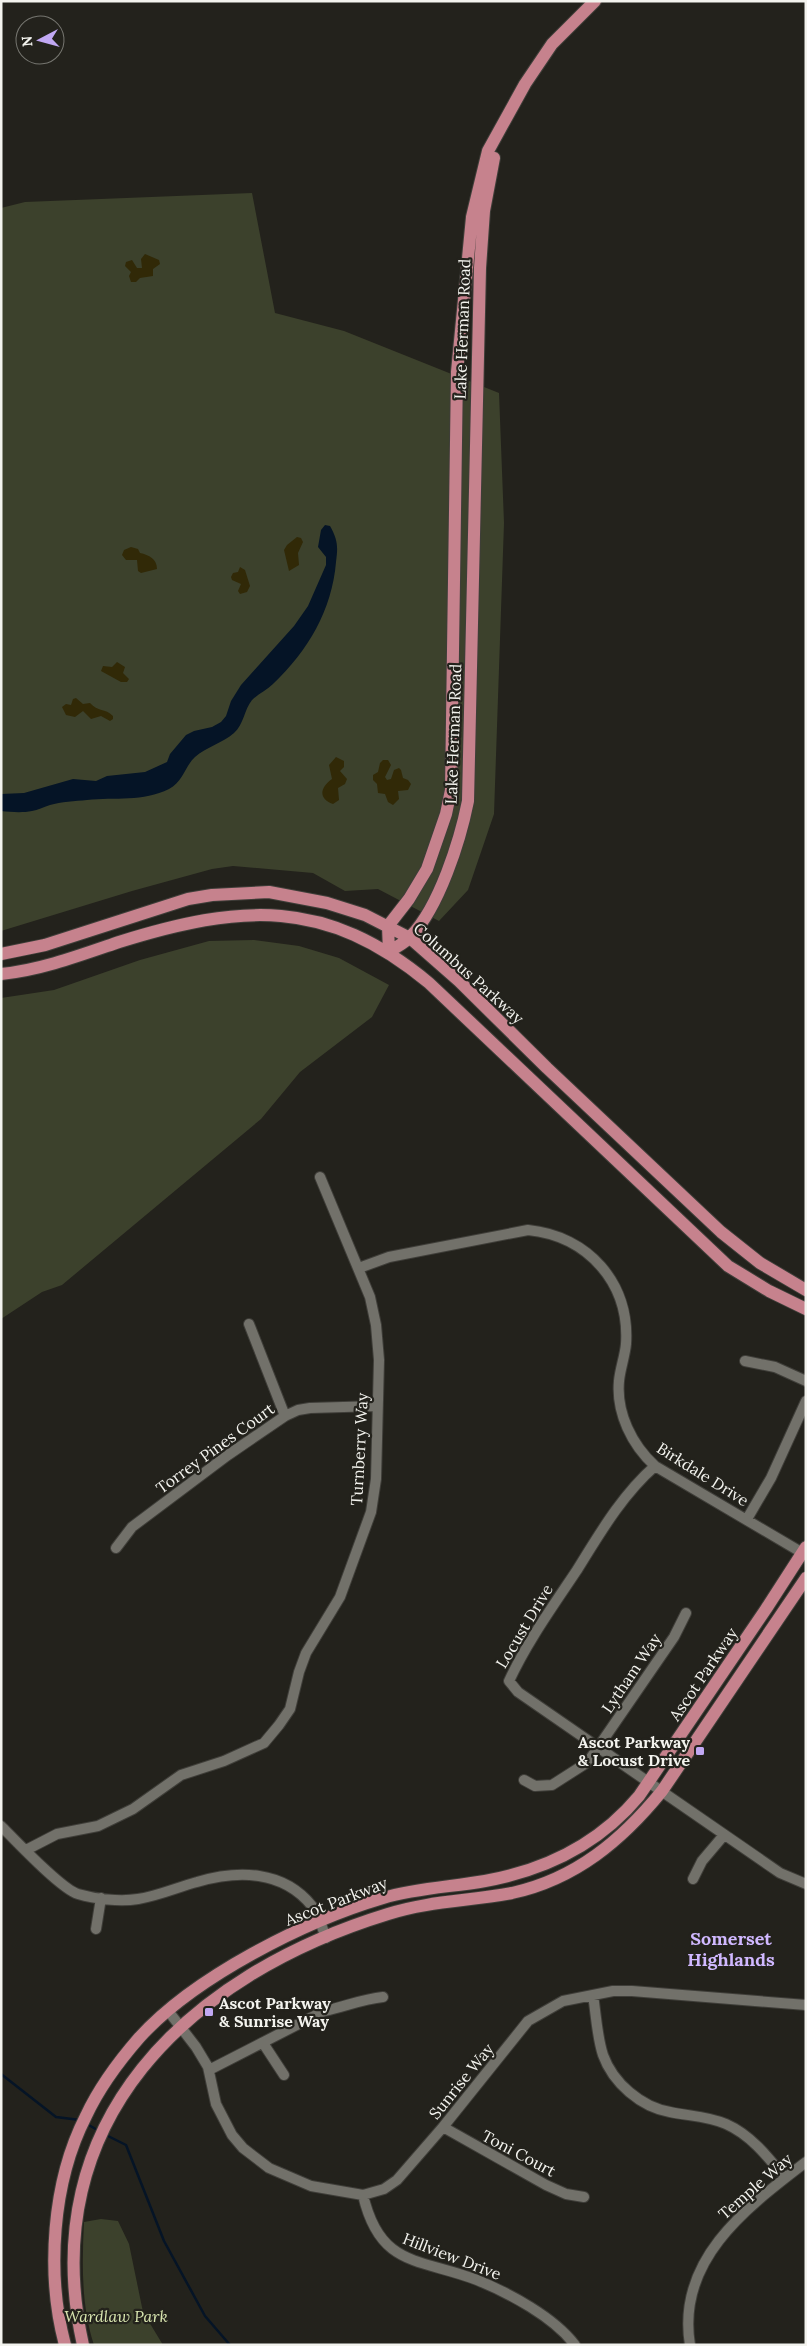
<svg xmlns="http://www.w3.org/2000/svg" width="807" height="2346" font-family="Lora,serif">
<style>
.green{fill:#3c412c}
.sand{fill:#312907}
.water{fill:#051426}
.lines{fill:none;stroke-linecap:round;stroke-linejoin:round}
.stream{stroke:#051426;stroke-width:2.5}
.minor-casing{stroke:#3f3e39;stroke-width:12}
.major-casing{stroke:#3f3e39;stroke-width:14}
.minor{stroke:#72716a;stroke-width:10}
.major{stroke:#c6828d;stroke-width:12}
.poi-dot{fill:#c1a8f3;stroke:#23221c;stroke-width:2}
.labels{text-anchor:middle;stroke-width:4.5;stroke-linejoin:round;paint-order:stroke}
.street-label{font-size:16px;fill:#f3f3ee;stroke:#23221c}
.poi-label{font-size:16px;font-weight:bold;fill:#f3f3ee;stroke:#23221c;text-anchor:end}
.park-label{font-size:16px;font-style:italic;fill:#d9e6b0;stroke:#23221c}
.neighbourhood-label{font-size:18px;font-weight:bold;fill:#d0b8ff;stroke:#23221c}
</style>
<rect width="100%" height="100%" fill="#23221c"/>
<path class="green" d="M252,193L275,313L344,331L499,393L504,523L494,814L468,890L439,921L378,889L345,891L313,873L233,866L212,869L132,891L1,931V208L25,202Z
M254,940L299,946L339,958L389,985L372,1017L300,1072L261,1119L62,1285L42,1292L1,1319V998L54,990L140,960L209,941Z
M101,2219L118,2221L129,2244L143,2312L163,2345H94C81,2305 82,2263 84,2222Z"/>
<path class="sand" d="M145,254L159,260L160,264L153,269V276L140,278L136,282H131L129,276L131,272L125,266L126,262L132,260L137,268H142L141,259Z
M297,537L301,538L303,542L298,553L299,565L289,571L284,550L287,545Z
M131,547L138,549L140,553C149,555 157,559 157,569L141,573L138,571L137,560H126L122,555L124,550Z
M240,567L245,570L250,586L247,592L240,594L238,591L241,584L232,580L231,577L233,573L238,572Z
M117,662L125,667L123,673L129,679L127,682H121L101,671L103,666L112,667Z
M76,698L83,704L90,703C98,712 105,708 113,716V719L110,721L101,716L91,719L83,711L75,717L66,715L62,707L66,704L71,705L73,699Z
M336,757L344,761V767L340,771L347,779L345,784L338,788L339,800L333,804C317,798 321,787 332,779L329,765Z
M383,760H388L391,765L385,777L387,780L391,779L394,770L399,768L401,770L403,778L408,780L411,784L408,790L398,791L399,799L393,805L388,802L385,794L378,793L377,784L373,780V775L378,772L380,763Z"/>
<path class="water" d="M325,525L330,526C338,540 338,547 336,562C332,610 308,651 273,684C267,690 258,694 252,700C244,710 244,724 234,733C223,743 206,747 195,757C185,766 183,782 169,789C143,802 115,797 87,800C75,801 61,802 50,805C43,807 38,810 32,811C22,813 11,812 1,811V794L24,793L73,779L96,781L107,776L145,772L167,762L170,754L186,735L194,731L212,727L221,722L226,716L231,701L241,685L294,626L308,606L326,565V557L318,547L321,530Z"/>
<g class="lines">
<path class="stream" d="M1,2074L56,2117L80,2120
M87,2124L99,2131
M106,2135L126,2145L164,2241L205,2316L230,2345"/>
<g class="minor-casing">
<path id="minor" d="M359,1268L389,1257L528,1230C588,1236 630,1283 626,1344C625,1356 620,1369 619,1381C616,1413 632,1445 655,1466L806,1555
M249,1324L285,1416
M745,1361L775,1367L806,1381
M655,1466C622,1495 600,1533 577,1570C553,1606 527,1642 509,1681L518,1692L780,1873L806,1884
M747,1519L771,1478L806,1401
M116,1548L132,1527L228,1455L285,1416L298,1410L310,1408L377,1406
M524,1780L535,1786L552,1785L588,1762L674,1637L686,1613
M1,1826C15,1840 61,1889 78,1894C95,1899 120,1902 138,1899C158,1896 178,1887 197,1882C238,1870 283,1870 312,1906C319,1914 322,1928 326,1938
M26,1850L57,1834L98,1826L133,1809L181,1775L224,1761L264,1743L279,1725L290,1709L299,1672L306,1653L340,1597L371,1512L376,1479L379,1360L376,1325L370,1297L320,1177
M693,1879L702,1861L724,1835
M96,1929L101,1898
M593,1995C596,2014 597,2037 603,2055C613,2083 641,2107 670,2112C689,2116 708,2116 726,2124C751,2135 768,2157 785,2178
M169,2012L196,2047L208,2067L216,2104L232,2135L243,2148L269,2168L311,2186L363,2195L384,2189L397,2180L443,2127L528,2021L563,2001L613,1991H632L806,2005
M263,2043L284,2075
M209,2070L324,2011C344,2007 362,1999 383,1997
M443,2127L546,2185L566,2194L584,2197
M363,2195C380,2268 420,2258 477,2280C509,2293 554,2317 575,2345
M690,2345C676,2260 746,2208 806,2162"/>
</g>
<g class="major-casing">
<path id="major" d="M389,952L388,926L409,899L427,869L446,814L451,790L457,372L472,217L488,151L525,84L552,44L595,1
M389,952C396,947 405,943 411,936C439,907 460,841 468,801L480,268L484,211L494,158
M1,954L45,945L188,899L212,895L269,892L327,903L365,915L410,938L459,981L547,1068L721,1232L760,1263L806,1290
M1,974C41,970 81,955 119,942C241,904 326,897 429,983L728,1266L769,1291L806,1309
M65,2345C46,2274 52,2182 86,2116C99,2088 119,2061 139,2038C194,1977 305,1921 383,1898C417,1888 451,1887 485,1881C546,1870 599,1844 639,1796L766,1609L806,1547
M83,2345C33,2121 189,1975 388,1914C428,1901 471,1901 512,1893C576,1879 622,1840 662,1791L806,1578"/>
</g>
<use href="#minor" class="minor"/>
<use href="#major" class="major"/>
</g>
<g class="poi-dot">
<rect x="695" y="1746" width="10" height="10" rx="2.5"/>
<rect x="204" y="2007" width="10" height="10" rx="2.5"/>
</g>
<g class="labels">
<g class="street-label">
<text transform="translate(462 329) rotate(-88)" y="6">Lake Herman Road</text>
<text transform="translate(453 734) rotate(-88)" y="6">Lake Herman Road</text>
<text transform="translate(469 973) rotate(42)" y="6">Columbus Parkway</text>
<text transform="translate(215 1448) rotate(-36)" y="6">Torrey Pines Court</text>
<text transform="translate(359 1449) rotate(-87)" y="6">Turnberry Way</text>
<text transform="translate(703 1474) rotate(32)" y="6">Birkdale Drive</text>
<text transform="translate(524 1626) rotate(-59)" y="6">Locust Drive</text>
<text transform="translate(631 1673) rotate(-56)" y="6">Lytham Way</text>
<text transform="translate(703 1674) rotate(-56)" y="6">Ascot Parkway</text>
<text transform="translate(336 1901) rotate(-21)" y="6">Ascot Parkway</text>
<text transform="translate(461 2081) rotate(-51)" y="6">Sunrise Way</text>
<text transform="translate(519 2153) rotate(28)" y="6">Toni Court</text>
<text transform="translate(755 2186) rotate(-41)" y="6">Temple Way</text>
<text transform="translate(452 2256) rotate(21)" y="6">Hillview Drive</text>
</g>
<g class="poi-label">
<text x="690" y="1748">Ascot Parkway<tspan x="690" dy="18">&amp; Locust Drive</tspan></text>
<text x="219" y="2009" text-anchor="start">Ascot Parkway<tspan x="219" dy="18">&amp; Sunrise Way</tspan></text>
</g>
<g class="park-label">
<text x="116" y="2322">Wardlaw Park</text>
</g>
<g class="neighbourhood-label">
<text x="731" y="1945">Somerset<tspan x="731" dy="21">Highlands</tspan></text>
</g>
</g>
<rect width="807" height="2346" fill="none" stroke="#f3f3ee" stroke-width="5"/>
<g transform="translate(40 40) rotate(264)"><circle r="24" fill="#23221c" stroke="#767670"/>
<path d="M0-4L9 19L0 12L-9 19Z" fill="#c1a8f3"/>
<text y="-8" font-size="14" font-weight="bold" text-anchor="middle" fill="#f3f3ee">N</text>
</g>
</svg>
